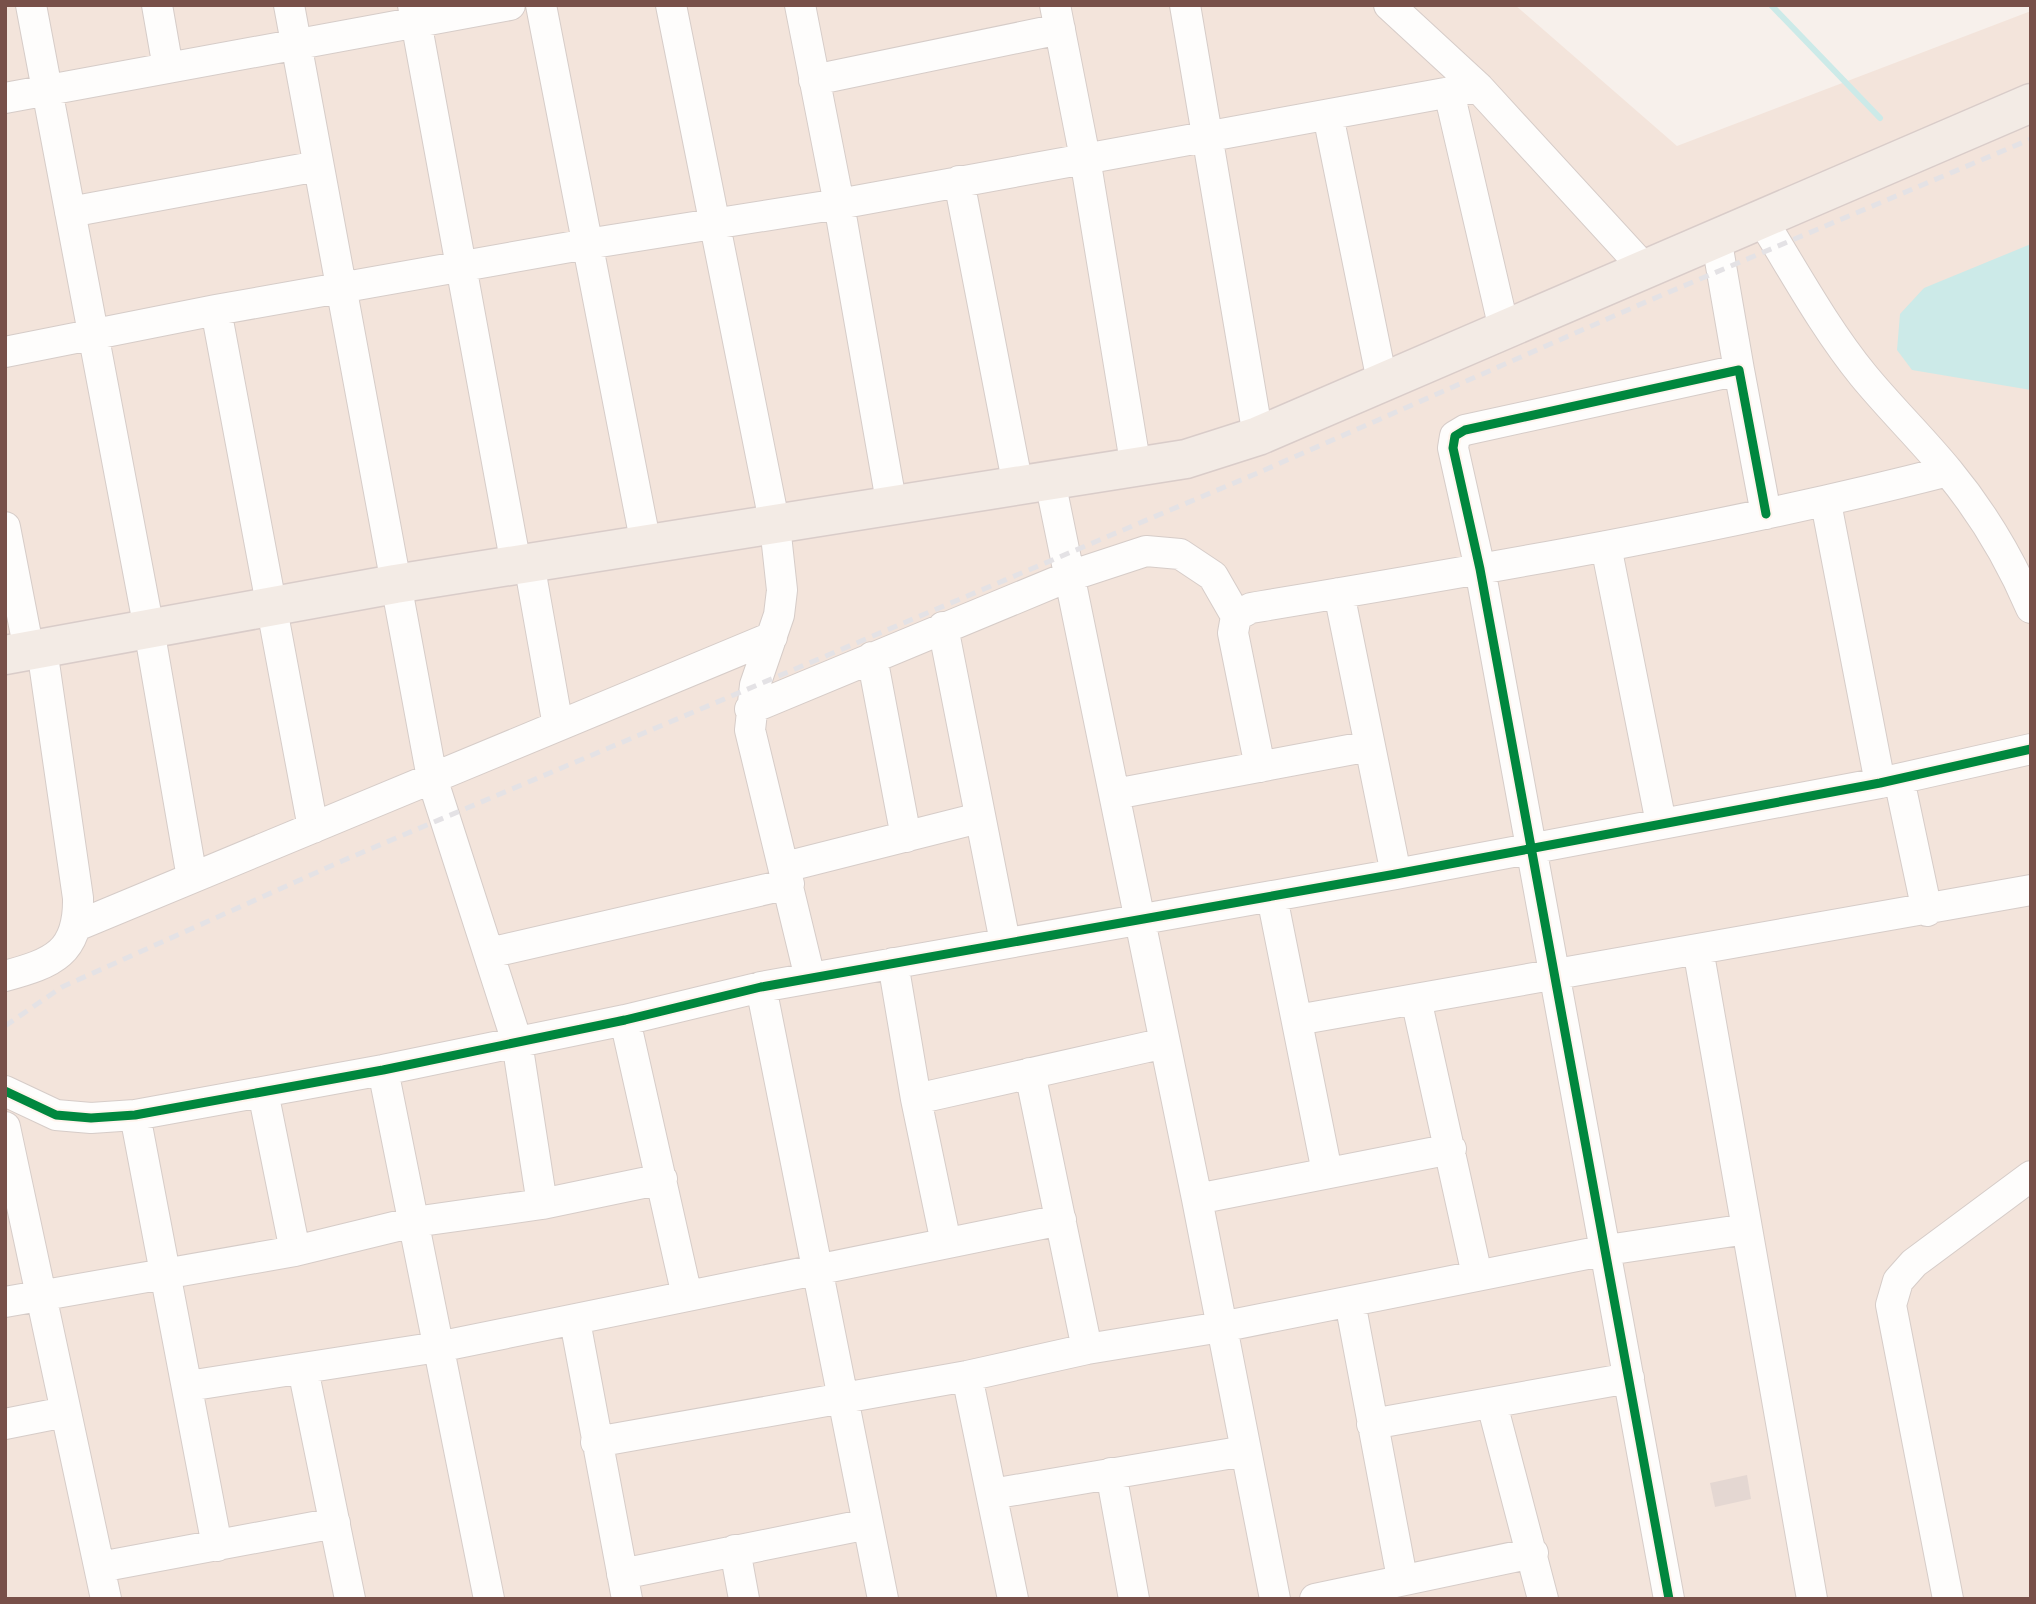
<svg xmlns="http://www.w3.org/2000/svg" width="2036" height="1604" font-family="Raleway,sans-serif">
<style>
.residential{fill:#f3e4db}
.water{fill:#cceae8}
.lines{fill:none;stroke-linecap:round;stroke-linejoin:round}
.stream{stroke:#cceae8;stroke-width:6}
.building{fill:#e4d7d2}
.minor-casing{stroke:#d6ccc8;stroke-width:32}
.major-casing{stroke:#d9ccc9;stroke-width:41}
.minor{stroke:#fefdfc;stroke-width:30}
.major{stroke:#f3ebe5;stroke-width:38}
.rail{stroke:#e4e2e5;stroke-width:5;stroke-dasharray:10 7;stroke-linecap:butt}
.cycleway-casing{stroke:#fff4ed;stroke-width:13}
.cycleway{stroke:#00873e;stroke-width:9}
</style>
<rect width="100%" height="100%" fill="#f7f0eb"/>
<path class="residential" d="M5,5H1515L1677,146L2031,11V1599H5Z"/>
<path class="water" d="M2031,244V390L1912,370L1897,350L1900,314L1924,288Z"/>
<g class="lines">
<path class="stream" d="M1771,5L1880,118"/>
</g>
<path class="building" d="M1747,1475L1751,1499L1715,1507L1710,1483Z"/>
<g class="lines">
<g class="minor-casing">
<path id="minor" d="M31,5L149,629L192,878
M157,5L168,68
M289,5L432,778L517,1042L542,1204
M413,5L516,565
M541,5L646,545
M671,5L775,526L782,590L779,615L755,685L750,730L810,978
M800,5L839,204L892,507
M1055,5L1085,158L1136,468
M1185,5L1258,436
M1389,5L1478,87L1644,268
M814,80L1060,29
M1449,92L1504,329
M5,98L510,5
M1328,115L1382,381
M959,181L1018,486
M70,212L318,166
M1761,218C1794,271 1824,327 1863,375C1890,408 1921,438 1948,471C1982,512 2010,559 2031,608
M1716,237L1739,370
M216,310L313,828
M5,352L216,310L587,244L839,204L1478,87
M1050,481L1197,1199L1275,1599
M1826,503L1880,783
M5,527L29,651
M1606,546L1661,823
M529,563L558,726
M1339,593L1396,874
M943,627L1005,942
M872,657L906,837
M750,709L1070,576L1146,551L1180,554L1213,576L1236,616
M1260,767L1233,633L1236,616L1251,608C1484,569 1719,530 1948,471
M1899,779L1927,911
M1115,794L1370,746
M785,867L979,818
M1272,897L1327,1172
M79,925L772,637
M1698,949L1812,1599
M489,953L789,884
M893,963L916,1099L946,1243
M5,976C53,963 79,953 78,898L42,649
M761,987L883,1599
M1416,999L1477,1275
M625,1020L687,1296
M1297,1020L2031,890
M383,1070L489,1599
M1030,1073L1087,1349
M5,1091L56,1115L91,1118L135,1115L383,1070L625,1020L761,987L1396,874L1880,783L2031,749
M263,1092L295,1251
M916,1099L1165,1043
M135,1115L217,1546
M5,1127L106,1599
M1197,1199L1451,1149
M5,1302L295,1251L414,1222L542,1204L662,1179
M1350,1302L1402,1578
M575,1321L627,1599
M303,1369L350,1599
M967,1376L1013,1599
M188,1386L438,1347L1061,1220
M1492,1404L1543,1599
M5,1424L65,1412
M1372,1424L1629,1378
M596,1442L967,1376L1087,1349L1221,1327L1607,1250L1747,1229
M1111,1473L1134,1599
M992,1494L1245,1451
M735,1550L744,1599
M100,1567L335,1523
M622,1574L868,1524
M1315,1599L1533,1553
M1669,1599L1480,569L1453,448L1455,436L1465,430L1739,370L1766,514
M1948,1599L1891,1305L1898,1281L1914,1263L2031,1176"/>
</g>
<g class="major-casing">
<path id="major" d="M5,655L395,584L1186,459L1258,436L2031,103"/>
</g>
<use href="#minor" class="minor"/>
<use href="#major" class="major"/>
<path class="rail" d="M5,1026L62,987L342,861L1260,472L1648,301L2031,139"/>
<g class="cycleway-casing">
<path id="cycleway" d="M5,1091L56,1115L91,1118L135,1115L383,1070L625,1020L761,987L1396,874L1880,783L2031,749
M1669,1599L1480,569L1453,448L1455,436L1465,430L1739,370L1766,514"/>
</g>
<use href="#cycleway" class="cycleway"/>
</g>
<rect width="2036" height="1604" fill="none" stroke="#785049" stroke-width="14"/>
</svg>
